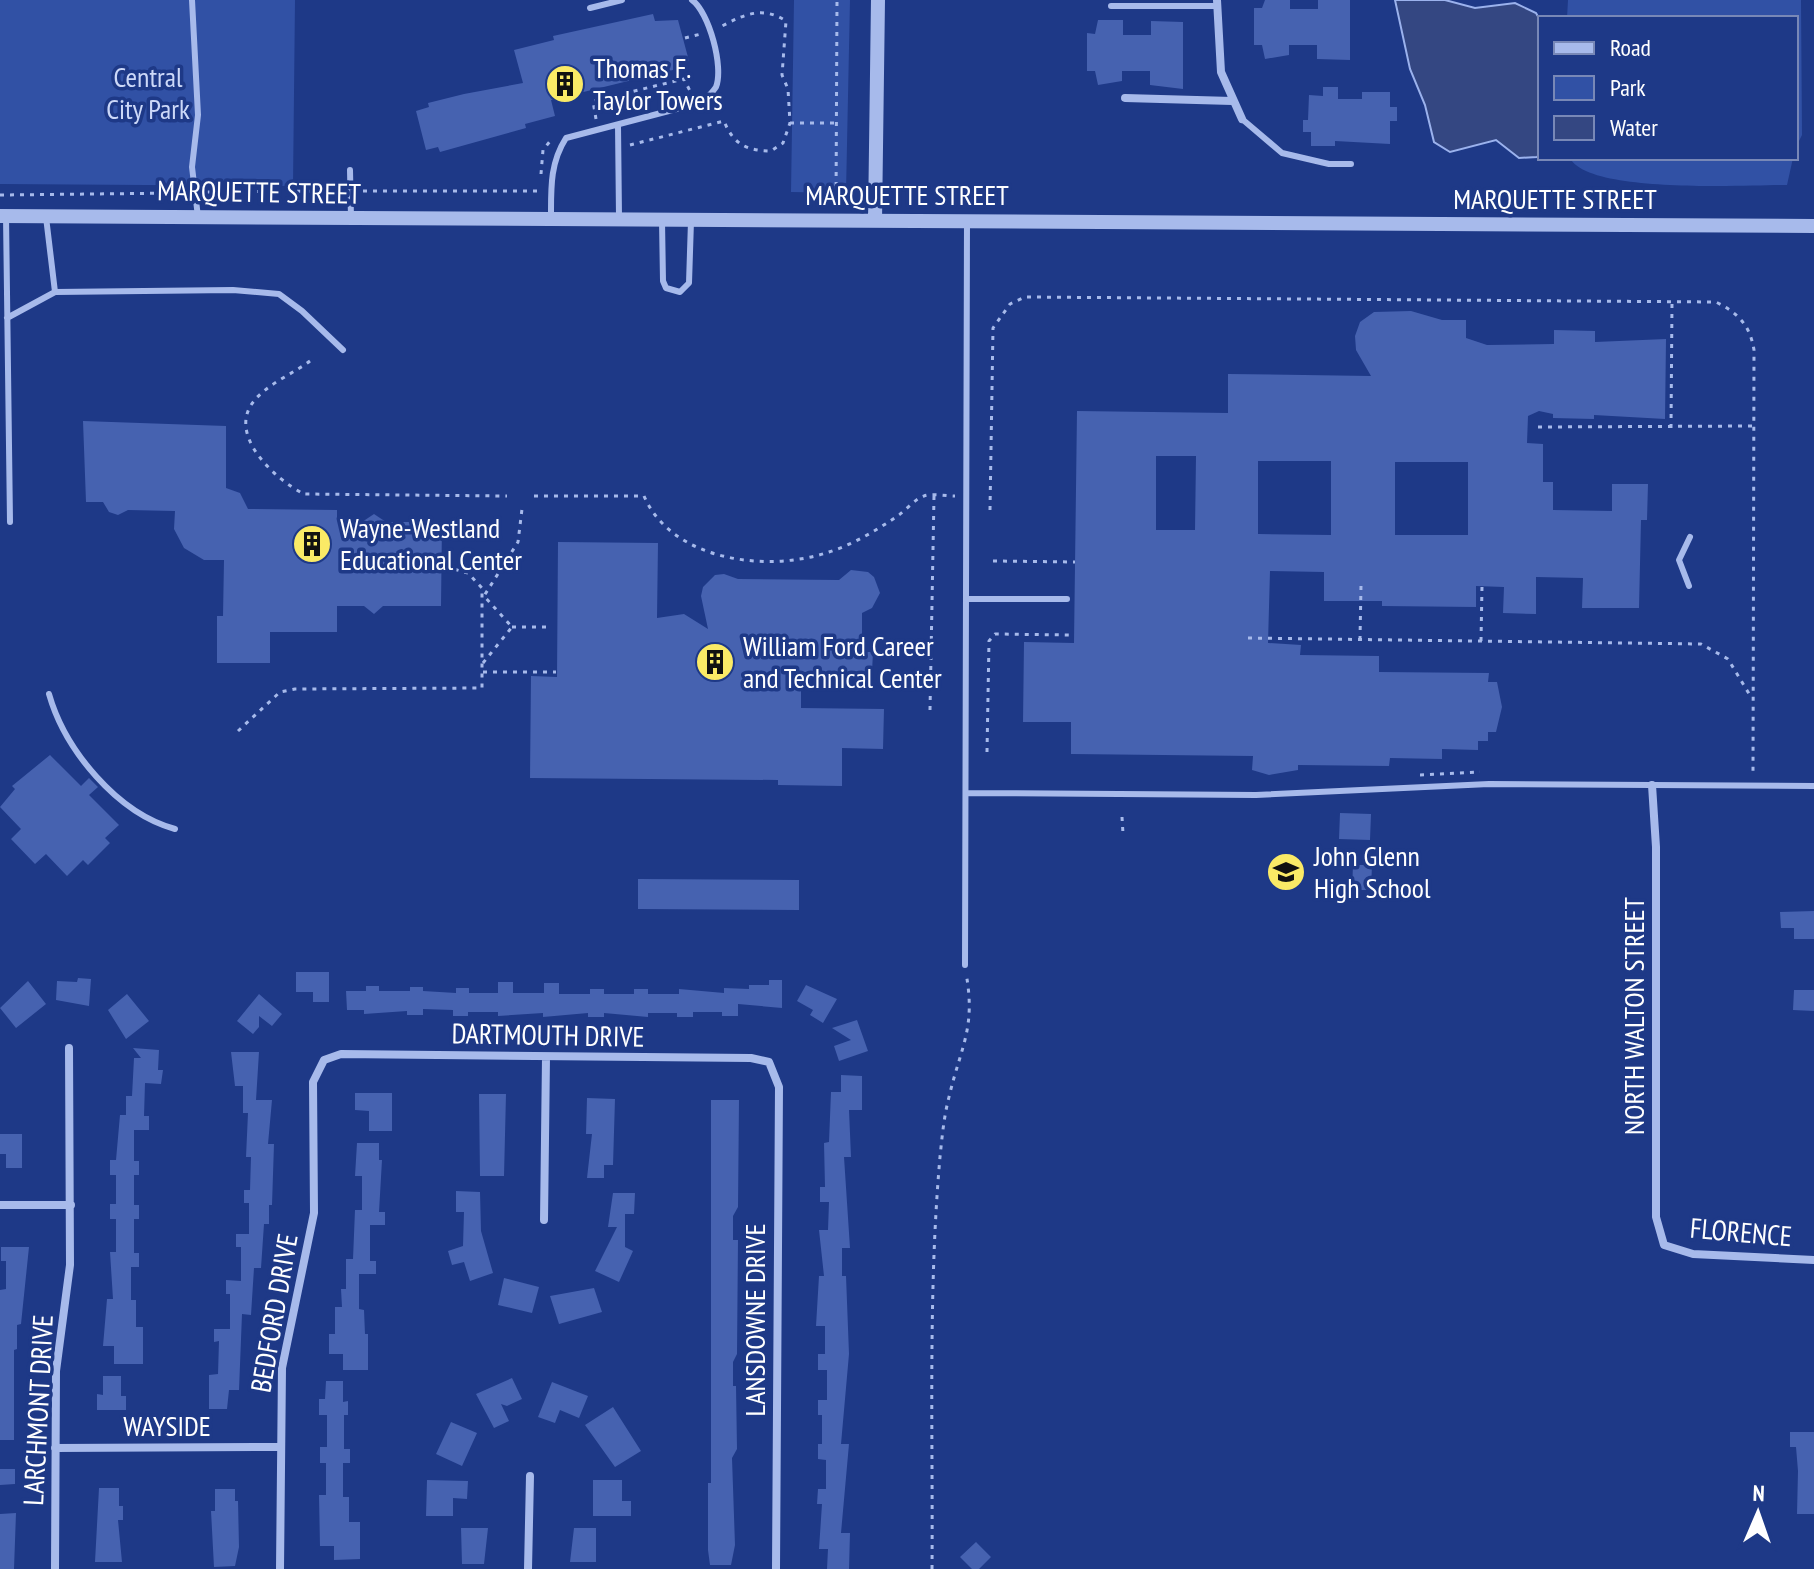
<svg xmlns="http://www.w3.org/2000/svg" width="1814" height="1569" font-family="'PT Sans Narrow',sans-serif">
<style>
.green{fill:#3151a5}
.water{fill:#344782;stroke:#9bb2ed;stroke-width:2}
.building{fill:#4662b0;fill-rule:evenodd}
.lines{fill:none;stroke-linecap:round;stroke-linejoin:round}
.path{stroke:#a7baeb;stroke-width:3;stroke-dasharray:4 6;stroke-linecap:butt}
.service{stroke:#a7baeb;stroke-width:6}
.minor{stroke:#a7baeb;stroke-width:8}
.tertiary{stroke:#a7baeb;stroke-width:14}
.labels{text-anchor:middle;stroke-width:7;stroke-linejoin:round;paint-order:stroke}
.poi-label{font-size:28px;fill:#fff;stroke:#1e3987;text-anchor:start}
.park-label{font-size:28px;fill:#ccd8f8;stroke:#1e3987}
.street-label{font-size:28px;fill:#fff;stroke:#1e3987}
</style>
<rect width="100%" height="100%" fill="#1e3987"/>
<path class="green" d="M0,0H295L293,186L0,184Z
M794,0H850L846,193L791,192Z
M1568,0H1801L1802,135L1796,147V18H1567Z
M1570,158H1793L1787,185C1746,185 1588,194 1570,158Z"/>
<path class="water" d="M1395,0H1445L1475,8L1515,3L1536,13L1540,20V154L1537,157L1519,158L1496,140L1450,152L1434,142L1425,105L1410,69Z"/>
<path class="building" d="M1265,0H1290V9H1318V0H1350V60L1317,59V45H1289V55L1265,59L1262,45H1254V8H1262Z
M653,14L655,21L678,20L689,61L679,64L681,68L551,100L555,116L525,124L526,128L440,152L438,147L426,150L416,111L429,107L428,103L464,94L523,83L514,50L554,40L553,36Z
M1098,20H1123V35H1151V21L1183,22V89L1150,85V71H1122V81L1098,85L1095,71H1087V33L1095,34Z
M1323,87H1338V99H1362V92H1390V107H1397V121H1390V144L1335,141V146H1311V132H1303V120H1308L1309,95L1323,96Z
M1411,311L1442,320H1466V338L1487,345L1554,344V330L1595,331V342L1666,339L1665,419L1594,415V419L1553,418V414L1539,411L1528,416L1527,443L1543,444V482H1553V510L1612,511V484H1648L1647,520H1641L1639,608H1582L1583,578L1536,577V614L1503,613L1504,587L1476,586V607L1382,606V601H1324V572L1270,571L1268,643L1301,645L1300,655L1379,656V672L1489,673L1488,682H1497L1502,707L1496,732H1488V741H1478V750L1442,749V759L1390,758L1389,766L1298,765V770L1269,775L1252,770L1253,756L1071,754V722H1023L1024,642L1074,643L1077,411L1228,413V374L1371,376L1356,350L1355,336L1360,322L1374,312ZM1156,456H1196L1195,530H1156ZM1258,461H1331V535L1258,534ZM1395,462H1468V535H1395Z
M83,421L226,426V488L240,493L248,509L337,510V521L362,522L374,514L386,522H442L441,606H383L374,614L364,606H337V632H270V663H217V616H223L224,560H204L184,548L174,529L175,511L128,510L118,515L109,512L103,502H86Z
M558,542L658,543L657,618L684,614L708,629L701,596L703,587L715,575L724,574L738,579L839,580L851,570L868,572L874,577L880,593L872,608L862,613V652H873L872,672H801V708L884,709L883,749L842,748V786L778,785V780L530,778L531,676L557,677Z
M50,755L81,786L89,778L98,787L89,795L119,825L105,838L110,843L88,865L83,860L67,876L46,854L35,864L11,839L21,829L0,807L15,789L12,786Z
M1340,813L1371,814L1370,840L1339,839Z
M1353,865H1372L1371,890H1352Z
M638,879L799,880V910L638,909Z
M1814,911V939H1794V928H1781L1780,912Z
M296,972H329V1002H313V992H296Z
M78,978L91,979L89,1006L56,1000L57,981L77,982Z
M769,980H782V1008L738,1004V1016H722V1012H693V1017H677V1013H648V1017L604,1013V1017H588V1013L543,1017V1013L498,1016V1012H468V1016H453V1010L423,1009V1015H407V1011L364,1014V1010H347L346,991H366V986H379V991H410V987H423V991L456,993V988H469V993H498V982H513V993H544V983H559V994H590V989H604V994H634V989H648V994H679V989L724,993V988L749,989V985H769Z
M28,981L46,1004L16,1028L0,1008Z
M806,985L837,999L823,1023L810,1015L813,1010L797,1001Z
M1794,990H1814V1011L1793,1010Z
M127,994L149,1021L126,1039L108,1010Z
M259,994L282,1014L272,1026L259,1016V1027L253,1034L237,1021Z
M857,1020L868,1051L839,1061L834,1046L851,1040L832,1028Z
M133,1048L159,1050L158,1070H163L161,1084L145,1083L144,1116H149V1130H134V1161H139V1175H134V1205H139V1219H134V1253H139V1267H131V1300H136V1327H143V1364H114V1346H103L107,1299H113L110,1252H116V1219H110V1204H116V1175H110V1160H116L120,1115H126V1096H132L134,1058H141Z
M231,1052H259L256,1100H272L268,1144H274L272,1205H269V1224H264L261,1268H254L251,1315L242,1314L239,1390H229L227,1409H209V1375L218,1374L219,1341L214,1342V1329H230V1294H226V1280L241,1281V1247H236V1234H249V1203H244V1190H250L251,1157H246L248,1113H243V1086H235Z
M841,1075L862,1076V1110H849L851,1157H844L850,1248H842V1276H846L849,1354L841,1444H849L841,1533H850L849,1569H827L828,1549H819L822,1504H817L818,1489H826V1460L818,1459V1444H822V1415H818V1400H827V1370H818V1354H825V1326H816L819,1276H824L819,1230H828L829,1202H820V1187H825L824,1143L829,1142L831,1092H841Z
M355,1093H392V1131H369V1111L355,1110Z
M479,1094H506L504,1176H480Z
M587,1098L615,1099L613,1165H604V1178H587L592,1134H586Z
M711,1100H739L738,1207L733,1216V1240H738L737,1354L733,1362V1386H736L737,1449L732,1458L735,1545L731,1565H710L708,1550V1483H711Z
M0,1134H22V1168H6V1154H0Z
M357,1143H379V1160H382L379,1212H385V1225H370V1261H376V1274H359V1309L364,1310L365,1334H368V1370H343V1354H329V1334H335V1307H342L341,1289H346V1259H353L355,1210H362V1176H355Z
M456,1191L480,1192L481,1231L493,1273L470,1281L464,1262L452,1265L448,1251L463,1246L464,1212H456Z
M613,1193H635L634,1214H625V1247L633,1251L619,1282L595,1271L617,1227H608Z
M1,1247H29L21,1324L17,1325V1349L14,1350V1440H0V1290L6,1289V1261H1Z
M504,1278L539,1287L532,1313L498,1305Z
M594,1288L602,1312L559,1324L550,1296Z
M103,1376H121V1396H126V1410H97V1394L103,1395Z
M512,1378L522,1399L507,1406L501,1404L509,1421L494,1428L476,1394Z
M326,1381H343V1402L348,1401V1415H344V1449H350V1463H343V1497H349V1522H360V1559L334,1560V1546H320L319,1495H326V1463H320V1447H327V1415H319V1399H325Z
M552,1382L588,1396L579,1418L560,1410L555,1423L538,1417Z
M613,1407L641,1451L615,1467L585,1425Z
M451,1422L477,1433L462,1466L436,1454Z
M1790,1432H1814V1514H1797L1798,1471L1796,1447H1790Z
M0,1469H15V1484L0,1485Z
M427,1480L468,1481L467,1499L453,1498V1516H426Z
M593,1480H622V1501H631V1516H593Z
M99,1488H119V1506H123V1520H118L122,1562H95Z
M215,1489H235V1501H238L239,1547L235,1566L214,1567L211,1511H215Z
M16,1513L14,1569H0V1514Z
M461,1528H488L484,1564H462Z
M574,1528H596V1562H570Z
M976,1542L991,1557L979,1569H972L960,1557Z"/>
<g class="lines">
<path class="path" d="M685,38L701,34
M596,119L593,101L684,79L691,93
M790,123H835
M630,145L724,121C733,144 747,151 771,151L783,143L790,123L788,89L782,75L786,21C763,6 745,14 722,26
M541,174L543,150L551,140
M363,191H539
M207,192L339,191
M0,195L183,193
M836,206L837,0
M310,361C294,373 266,385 254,401C226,435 276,480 304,494L507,496
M1538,427L1754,426
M1671,428L1672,301
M534,496H644C672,561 767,573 829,552C854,544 877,530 899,515C906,510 916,498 924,496C932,493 946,496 955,496
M990,510L993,328L1010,304L1025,297L1716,302C1738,313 1750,325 1754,350L1753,771L1748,774
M993,561L1075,562
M512,627H551
M1248,638L1701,644L1728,659L1751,697
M1360,640L1361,585
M1481,641L1482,586
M483,663L512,627L484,596L518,542L522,509
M483,672H556
M930,710L934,496
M238,731L280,692L295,689L482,688V588L468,573L443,566
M987,752L989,641L995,634L1074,635
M1420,775L1480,772
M1122,817L1123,834
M932,1569C933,1432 928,1293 940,1157C942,1137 944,1116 949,1097C961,1046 976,1028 966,973"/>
<path class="service" d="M192,0L198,115L192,167L198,217
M1111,6H1216
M590,8L622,0
M1242,119L1282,153L1329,164H1351
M618,125L619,217
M350,170L351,218
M6,216L10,522
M46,217L55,292
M551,217C551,188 550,163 566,138L703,102C707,97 713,92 716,87C724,67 709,12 692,0
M662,221L663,281L666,288L680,292L689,283L691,221
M7,318L55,292L233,290L279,294L302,311L343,350
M1689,586L1679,560L1690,537
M967,599H1067
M49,694C65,750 117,813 175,829
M966,793L1256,795L1489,784L1814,786
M965,965L967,221"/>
<path class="minor" d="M1217,0L1221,72L1242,119
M1125,98L1232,101
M1652,785L1656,847V1217L1664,1245L1693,1254L1814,1260
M0,1205H71
M544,1220L546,1057
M55,1448L280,1447
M55,1569L56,1371L70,1265L69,1048
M280,1569L282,1368L314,1213L313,1082L324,1060L341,1054L751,1058L769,1062L779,1087L776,1569
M528,1569L530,1476"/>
<path class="tertiary" d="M0,216L1814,226
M875,221L878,0"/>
</g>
<defs>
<g id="building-disc" transform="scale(2)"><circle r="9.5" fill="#faea66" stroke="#1e3987"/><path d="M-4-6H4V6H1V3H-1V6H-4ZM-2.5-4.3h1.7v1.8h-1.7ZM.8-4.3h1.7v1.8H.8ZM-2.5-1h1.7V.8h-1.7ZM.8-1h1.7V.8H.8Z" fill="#111"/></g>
<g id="school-disc" transform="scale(2)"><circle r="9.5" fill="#faea66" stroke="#1e3987"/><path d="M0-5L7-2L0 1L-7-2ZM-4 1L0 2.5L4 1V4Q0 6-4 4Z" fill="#111"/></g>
</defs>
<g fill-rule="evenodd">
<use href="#building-disc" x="565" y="84"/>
<use href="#building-disc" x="312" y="544"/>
<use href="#building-disc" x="715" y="662"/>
<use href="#school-disc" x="1286" y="872"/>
</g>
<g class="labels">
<g class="poi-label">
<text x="593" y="78">Thomas F.<tspan x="593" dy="32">Taylor Towers</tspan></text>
<text x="340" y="538">Wayne-Westland<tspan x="340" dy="32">Educational Center</tspan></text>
<text x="743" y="656">William Ford Career<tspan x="743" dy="32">and Technical Center</tspan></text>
<text x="1314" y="866">John Glenn<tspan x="1314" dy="32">High School</tspan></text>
</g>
<g class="park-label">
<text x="148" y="87">Central<tspan x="148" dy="32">City Park</tspan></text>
</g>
<g class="street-label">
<text transform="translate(259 192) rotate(1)" y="10">MARQUETTE STREET</text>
<text x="907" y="205">MARQUETTE STREET</text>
<text x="1555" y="209">MARQUETTE STREET</text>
<text transform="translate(1634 1016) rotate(-90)" y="10">NORTH WALTON STREET</text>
<text transform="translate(548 1035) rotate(1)" y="10">DARTMOUTH DRIVE</text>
<text transform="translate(1741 1232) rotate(5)" y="10">FLORENCE</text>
<text transform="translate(274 1313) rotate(-80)" y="10">BEDFORD DRIVE</text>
<text transform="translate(755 1320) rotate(-90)" y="10">LANSDOWNE DRIVE</text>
<text transform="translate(38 1410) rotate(-87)" y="10">LARCHMONT DRIVE</text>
<text x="167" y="1436">WAYSIDE</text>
</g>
</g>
<rect x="1538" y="16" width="260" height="144" fill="#1e3987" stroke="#7888b7" stroke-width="2"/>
<rect x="1554" y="42" width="40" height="12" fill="#a7baeb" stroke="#7888b7" stroke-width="2"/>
<text x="1610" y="56" font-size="24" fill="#ffffff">Road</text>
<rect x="1554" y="76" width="40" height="24" fill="#3151a5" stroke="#7888b7" stroke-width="2"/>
<text x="1610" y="96" font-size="24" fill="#ffffff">Park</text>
<rect x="1554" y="116" width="40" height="24" fill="#344782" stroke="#7888b7" stroke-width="2"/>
<text x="1610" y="136" font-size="24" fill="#ffffff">Water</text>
<g transform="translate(1758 1513) rotate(2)" stroke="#1e3987" stroke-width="6" paint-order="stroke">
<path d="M0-6L14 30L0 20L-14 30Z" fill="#ffffff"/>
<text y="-12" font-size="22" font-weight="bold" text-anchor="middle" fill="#ffffff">N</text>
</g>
</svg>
